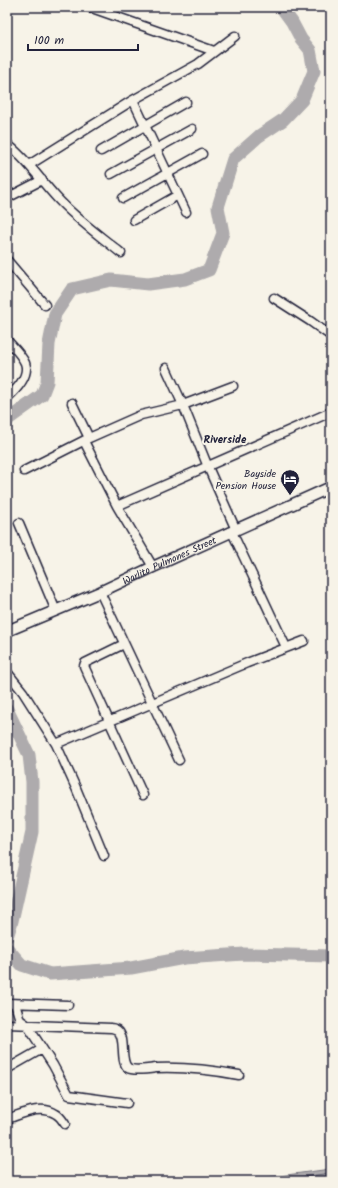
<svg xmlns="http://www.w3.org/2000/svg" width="338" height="1188" font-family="Kalam,sans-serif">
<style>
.water{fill:#aeabad;stroke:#76747f}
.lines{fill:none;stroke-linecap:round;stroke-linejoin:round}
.shore{stroke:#5a5969;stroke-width:1}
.river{stroke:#aeabad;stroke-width:13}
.minor-casing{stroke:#22223b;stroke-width:11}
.tertiary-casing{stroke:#22223b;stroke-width:13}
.minor{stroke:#f7f3e8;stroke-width:8}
.tertiary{stroke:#f7f3e8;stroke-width:10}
.labels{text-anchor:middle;stroke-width:4;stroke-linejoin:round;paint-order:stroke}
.poi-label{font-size:10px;fill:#22223b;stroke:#f7f3e8;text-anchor:end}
.street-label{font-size:10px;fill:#22223b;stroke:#f7f3e8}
.neighbourhood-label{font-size:11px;font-weight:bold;fill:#22223b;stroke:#f7f3e8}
</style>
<rect width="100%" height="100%" fill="#f7f3e8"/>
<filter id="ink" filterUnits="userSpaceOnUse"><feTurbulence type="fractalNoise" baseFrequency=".025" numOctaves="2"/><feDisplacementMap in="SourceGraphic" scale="8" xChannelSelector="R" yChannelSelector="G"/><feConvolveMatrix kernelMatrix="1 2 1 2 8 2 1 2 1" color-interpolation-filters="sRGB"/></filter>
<g filter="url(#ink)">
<path class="water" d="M331,1168V1181H243L323,1170Z"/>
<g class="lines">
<path class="shore" d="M273,1181L331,1173"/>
<path class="river" d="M7,420L42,395L47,382L49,344L55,314L72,289L111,280L148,284L185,279L209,270L223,233L218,207L233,159L259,136L283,120L302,100L314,71L310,50L301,39L292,22L281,7
M7,709L29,755L32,782V832L12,921L7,937
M7,948L22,965L50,974L131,968L184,958L244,954L331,956"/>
<g class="minor-casing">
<path id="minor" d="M89,7L214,51
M133,100L186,212
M7,144C27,159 40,180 57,198C76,219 99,235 121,253
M101,151L186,102
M29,165L133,100L198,64L235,36
M111,174L192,129
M7,198L42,180
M123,198L202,154
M134,220L178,195
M7,260L45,305
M274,298L310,321L331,336
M7,340C13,347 21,354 25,363C30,376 16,390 7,398
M166,368L183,405L208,467L236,530
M72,403L89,438
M84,441L117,506L153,567
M24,471L89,438L141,415L183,405L233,386
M117,506L331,412
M19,523L56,611
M232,532L286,647
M100,592L179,760
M124,644L85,663L84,666L143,795
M7,672L23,692L56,744L76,788L104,856
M56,744L247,663L304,641
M7,1003L68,1005
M15,1004L20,1020L27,1025L53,1065L69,1095L127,1103
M7,1024L111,1028C113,1028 115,1029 117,1030C127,1037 119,1061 128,1068C133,1071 149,1069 156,1068C183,1067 212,1070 239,1075
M7,1069L42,1049
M7,1119C22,1114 41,1104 56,1114C60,1116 63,1121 65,1124"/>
</g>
<g class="tertiary-casing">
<g id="tertiary">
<path id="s1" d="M7,631L100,592L153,567L331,487"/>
</g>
</g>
<use href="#minor" class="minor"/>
<use href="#tertiary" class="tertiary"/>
</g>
</g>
<defs>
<g id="hotel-pin" transform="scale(1)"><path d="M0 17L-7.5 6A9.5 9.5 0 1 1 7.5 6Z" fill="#22223b" stroke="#f7f3e8"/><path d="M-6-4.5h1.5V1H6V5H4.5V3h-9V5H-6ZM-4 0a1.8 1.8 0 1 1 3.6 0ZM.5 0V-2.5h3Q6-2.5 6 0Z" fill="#fff"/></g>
</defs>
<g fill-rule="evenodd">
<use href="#hotel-pin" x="290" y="479"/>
</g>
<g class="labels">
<g class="poi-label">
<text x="276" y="477">Bayside<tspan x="276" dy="12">Pension House</tspan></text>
</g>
<g class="street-label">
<text dy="4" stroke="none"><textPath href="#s1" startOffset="177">Warlito Pulmones Street</textPath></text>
</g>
<g class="neighbourhood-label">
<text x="225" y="443">Riverside</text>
</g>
</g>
<rect width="338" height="1188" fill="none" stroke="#f7f3e8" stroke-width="24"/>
<rect x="12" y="12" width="314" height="1164" fill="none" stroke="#22223b" stroke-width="1.5" filter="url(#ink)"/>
<path d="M28 44v6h110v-6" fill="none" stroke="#22223b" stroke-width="2"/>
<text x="34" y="44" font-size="12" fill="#22223b" stroke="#f7f3e8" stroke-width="3" paint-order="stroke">100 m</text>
</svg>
